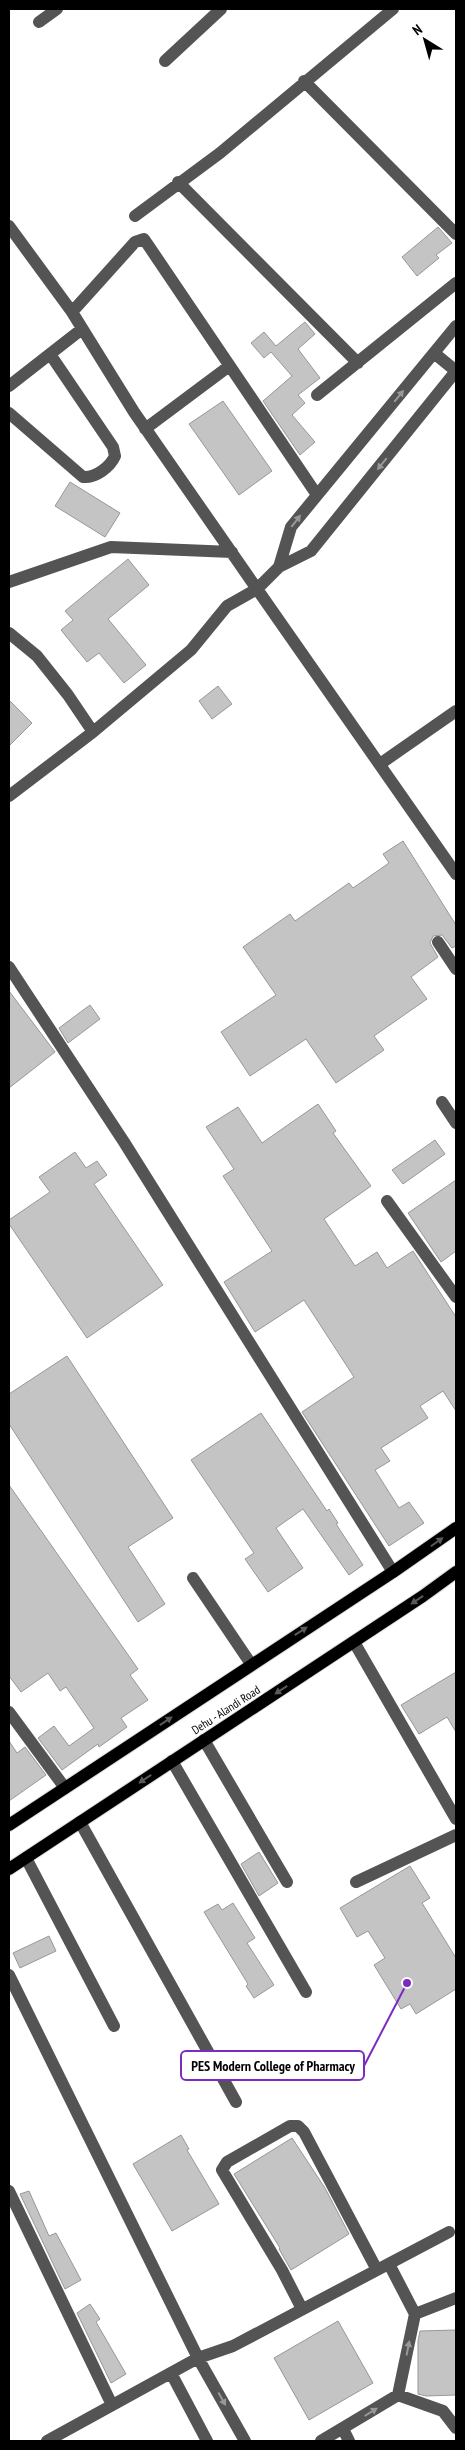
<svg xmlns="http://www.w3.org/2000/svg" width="465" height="2450" font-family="'PT Sans Narrow',sans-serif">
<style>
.building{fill:#c4c4c4;stroke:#989898}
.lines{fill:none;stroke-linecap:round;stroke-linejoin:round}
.major-casing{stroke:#dbdbdb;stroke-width:14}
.minor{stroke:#545454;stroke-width:12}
.major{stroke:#000;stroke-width:12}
.oneway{fill:#989898}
.oneway2{fill:#595959}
.labels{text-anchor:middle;stroke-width:4.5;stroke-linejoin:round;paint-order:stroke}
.street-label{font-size:12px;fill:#000;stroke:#fff}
.leader{fill:none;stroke:#7b2cbf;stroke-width:2}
.callout-dot{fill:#7b2cbf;stroke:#fff;stroke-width:2}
.callout{fill:#fff;stroke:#7b2cbf;stroke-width:2}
.callout-label{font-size:14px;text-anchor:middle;font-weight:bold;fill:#000}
</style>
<rect width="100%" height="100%" fill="#fff"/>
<path class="building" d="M438,227L452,243L436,255L439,258L417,276L402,257Z
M305,322L315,334L298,349L320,378L298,395L305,403L292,415L315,442L300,455L263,401L292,376L271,352L264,358L251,343L264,332L276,346Z
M223,401L272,471L239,495L189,424Z
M70,482L120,513L105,537L55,506Z
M128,559L149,585L108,619L146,665L124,683L99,653L87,662L61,630L73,620L65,611Z
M218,686L232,704L212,719L199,701Z
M9,700L32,723L9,746Z
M403,841L456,925V946L452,948L442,935L433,936L430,943L438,957L411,977L427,999L374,1036L384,1050L336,1083L306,1039L250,1076L221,1032L276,995L243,947L290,914L295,921L349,883L353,888L389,863L383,854Z
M9,991L55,1052L9,1088Z
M90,1005L100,1019L68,1043L59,1028Z
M318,1104L336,1131L333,1133L371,1186L324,1219L355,1266L377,1252L387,1268L413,1251L456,1317V1411L443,1391L420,1406L428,1418L381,1448L390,1461L375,1470L399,1508L409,1502L424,1523L389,1546L302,1412L354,1377L304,1300L255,1332L224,1282L272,1251L223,1176L234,1169L206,1127L238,1107L262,1143Z
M435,1140L445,1154L403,1184L392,1170Z
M75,1152L86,1168L97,1161L107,1175L94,1184L163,1285L87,1338L9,1224V1220L50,1192L39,1177Z
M456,1180V1251L441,1262L408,1213Z
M67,1356L173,1518L128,1547L165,1604L138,1622L9,1424V1394Z
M261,1413L327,1511L329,1509L338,1523L336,1524L363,1565L349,1575L303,1509L276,1528L303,1568L268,1592L245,1559L254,1553L191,1460Z
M9,1485L138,1669L130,1675L148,1700L121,1718L127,1727L99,1747L98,1744L62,1770L38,1738L54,1726L69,1746L94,1728L66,1687L60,1691L48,1673L21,1692L9,1676Z
M456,1672V1732L447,1717L419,1734L401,1705Z
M9,1741L17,1753L25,1747L46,1775L9,1801Z
M259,1852L278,1883L259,1896L241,1864Z
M410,1866L430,1898L422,1903L456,1958V1989L416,2014L410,2004L401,2009L374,1965L385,1958L368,1931L357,1937L340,1908Z
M233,1903L255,1938L247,1943L274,1985L254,1998L246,1986L248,1984L204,1912L218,1904L222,1910Z
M49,1936L56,1951L20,1968L13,1953Z
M181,2135L189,2149L187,2150L219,2204L172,2231L133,2164Z
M292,2138L325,2188L349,2234L291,2270L279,2249L280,2248L234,2174Z
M29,2191L49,2236L56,2233L81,2280L65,2289L20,2194Z
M90,2304L100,2319L96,2322L126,2374L111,2383L77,2313Z
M338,2321L373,2383L309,2420L274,2358Z
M456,2330V2395L426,2396L418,2394V2341L420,2331Z"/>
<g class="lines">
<g class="major-casing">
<path id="major" d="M9,1825L393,1572L456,1528
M9,1869L423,1596L456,1572"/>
</g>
<path class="minor" d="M39,22L57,9
M165,61L221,9
M304,81L456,234
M178,182L358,363
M135,216L220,153L393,9
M9,226L72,312L134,412L257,589L227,606L191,650L93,732L9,796
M72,312L135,242L144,239L317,495
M434,353L456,371
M456,371L311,551L279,567L257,589L456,874
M9,386L82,329
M317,395L456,283
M9,413L83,477C96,478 110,467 115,456L113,447L50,354
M145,429L228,367
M279,567L291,527L456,326
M9,582L111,547L232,552
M9,633L37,656L68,695L93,732
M380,764L456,711
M438,942L456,969
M9,967L124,1142L393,1572
M442,1102L456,1123
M387,1201L456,1297
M193,1578L251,1664
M354,1642L456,1819
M9,1712L65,1788
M204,1740L287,1882
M172,1761L306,1992
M80,1822L236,2102
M26,1858L114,2026
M356,1882L456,1835
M9,1975L198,2358L245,2441
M9,2191L112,2405
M302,2309L282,2270L222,2170L227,2162L290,2126H298L304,2132L377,2270
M415,2314L456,2298
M171,2373L207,2441
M398,2395L443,2411L456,2428
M343,2429L349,2441
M47,2441L198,2358L233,2346L449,2232
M321,2441L398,2395L415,2314L389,2264"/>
<use href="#major" class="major"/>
</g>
<defs><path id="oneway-solid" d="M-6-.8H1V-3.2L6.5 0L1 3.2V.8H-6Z" transform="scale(1.25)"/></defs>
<g class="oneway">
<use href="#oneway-solid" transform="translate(399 396) rotate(-51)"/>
<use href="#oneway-solid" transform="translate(382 464) rotate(129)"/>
<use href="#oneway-solid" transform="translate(296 521) rotate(-52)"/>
<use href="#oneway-solid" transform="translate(408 2348) rotate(-79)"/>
<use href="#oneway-solid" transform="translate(222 2399) rotate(61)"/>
<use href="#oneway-solid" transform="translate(371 2412) rotate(-32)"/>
</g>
<g class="oneway2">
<use href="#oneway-solid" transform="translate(437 1542) rotate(-35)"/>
<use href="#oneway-solid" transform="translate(417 1600) rotate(146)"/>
<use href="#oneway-solid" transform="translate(301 1631) rotate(-33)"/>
<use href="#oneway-solid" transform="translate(281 1690) rotate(147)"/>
<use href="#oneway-solid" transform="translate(166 1721) rotate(-34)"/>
<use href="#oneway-solid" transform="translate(145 1779) rotate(147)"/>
</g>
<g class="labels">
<g class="street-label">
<text transform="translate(226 1710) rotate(-33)" y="4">Dehu - Alandi Road</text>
</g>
</g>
<path class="leader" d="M407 1983L364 2066"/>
<circle class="callout-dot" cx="407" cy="1983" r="5"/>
<rect class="callout" x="181" y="2051" width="183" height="29" rx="5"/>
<g class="callout-label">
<text x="273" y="2071">PES Modern College of Pharmacy</text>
</g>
<rect width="465" height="2450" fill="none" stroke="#000000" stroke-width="20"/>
<g transform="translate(425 40) rotate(323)" stroke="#ffffff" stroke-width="4" paint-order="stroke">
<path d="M0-4L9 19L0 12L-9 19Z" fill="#000000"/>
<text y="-8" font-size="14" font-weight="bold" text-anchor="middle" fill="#000000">N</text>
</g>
</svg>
